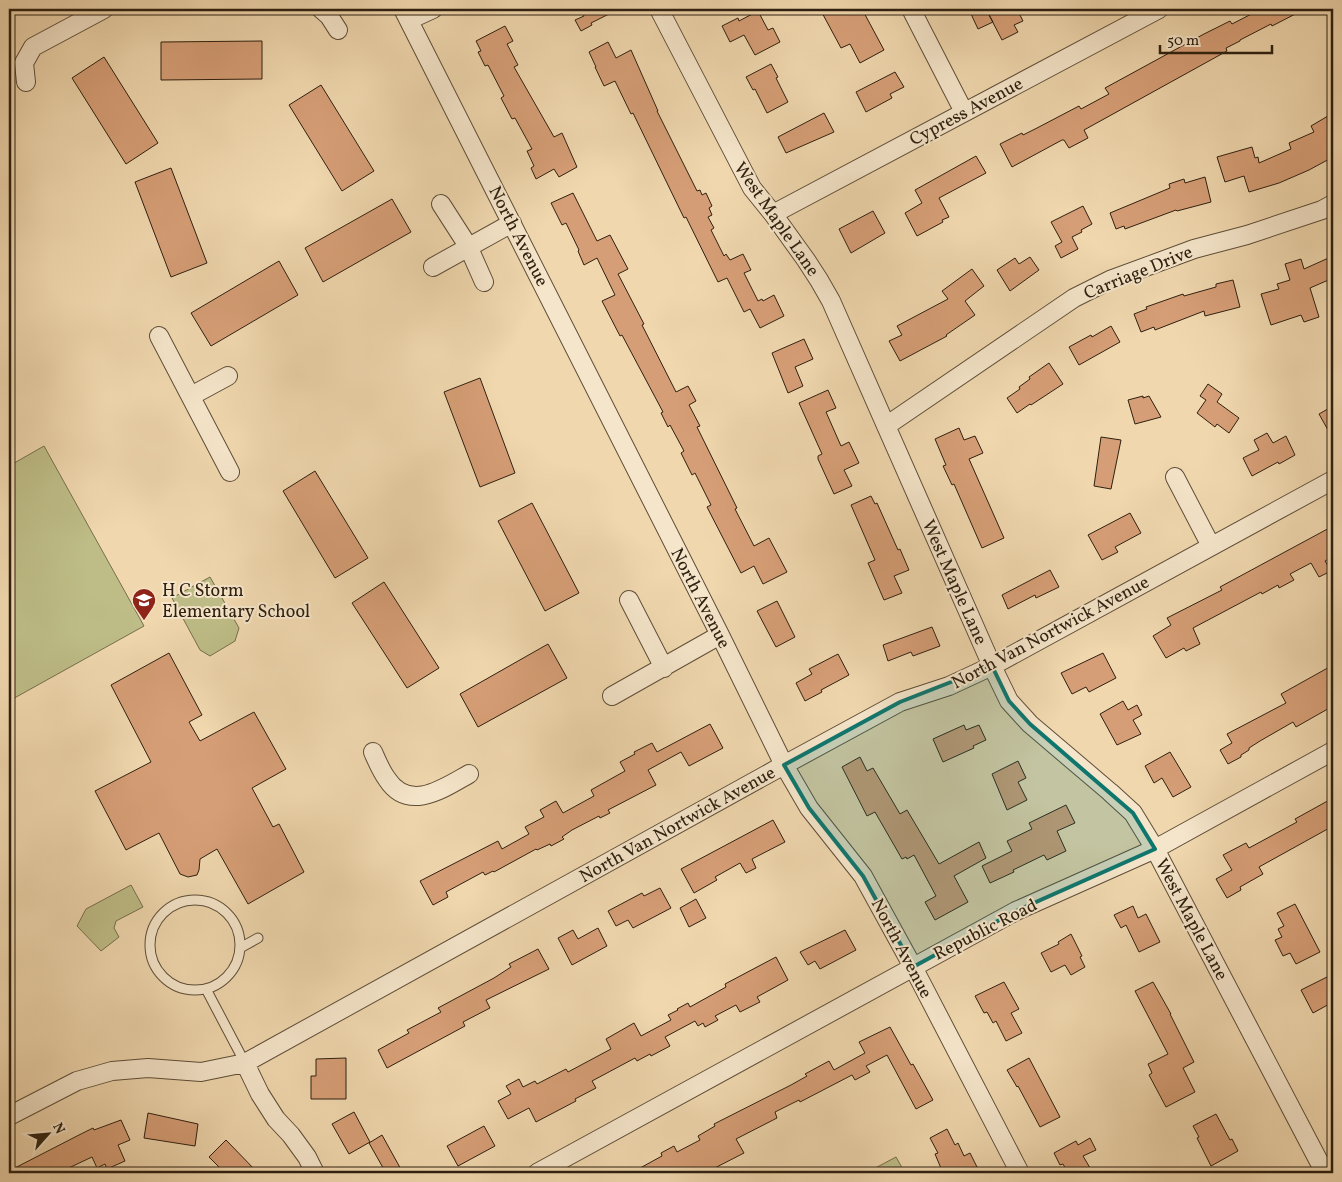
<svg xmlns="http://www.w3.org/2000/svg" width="1342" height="1182" font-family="Vollkorn,serif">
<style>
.green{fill:#bebd87;stroke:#766e4c}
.building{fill:#d69e76;stroke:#2e2010}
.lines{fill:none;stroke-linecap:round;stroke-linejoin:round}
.service-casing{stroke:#5e4e38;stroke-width:11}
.minor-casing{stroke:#5e4e38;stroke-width:20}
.service{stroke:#f5e5ca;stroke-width:9}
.minor{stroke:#f5e5ca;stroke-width:18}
.marked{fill:#0f766e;fill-opacity:0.2;stroke:#0f766e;stroke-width:4;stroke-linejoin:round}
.labels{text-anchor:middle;stroke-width:4;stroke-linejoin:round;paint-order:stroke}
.street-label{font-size:18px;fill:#2e2010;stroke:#f5e5ca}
.poi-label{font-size:18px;fill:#2e2010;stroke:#f5e5ca;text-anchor:start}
</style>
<rect width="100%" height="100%" fill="#f0d7ae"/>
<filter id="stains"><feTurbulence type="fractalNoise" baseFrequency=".004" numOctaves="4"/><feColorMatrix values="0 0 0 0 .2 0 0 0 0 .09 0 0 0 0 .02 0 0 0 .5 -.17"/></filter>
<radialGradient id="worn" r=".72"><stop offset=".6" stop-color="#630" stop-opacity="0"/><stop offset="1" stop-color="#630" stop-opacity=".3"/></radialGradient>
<path class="green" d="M44,446L144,626L9,701V466Z
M210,577L239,628L235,641L210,656L200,650L172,598Z
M131,885L143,907L116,921L114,928L119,937L101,951L77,926L86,909Z
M896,1157L905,1173H866Z"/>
<path class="building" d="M581,9H619L591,23L592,25L581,31L575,20L584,16Z
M820,9H862L884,50L860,63L850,44L841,48Z
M982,9H986L993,22L978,29L971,14Z
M1001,9H1017L1023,21L1014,25L1018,32L1002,40L989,15Z
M1261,9H1305L1272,26L1271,24L1240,40V41L1226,48L1227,51L1084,130L1088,138L1069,148L1064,140H1062L1012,167L1000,144L1022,133L1023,135L1037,128L1079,106L1081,109L1109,94L1105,88L1204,34L1230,21L1232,24Z
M758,11L768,30L773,28L780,42L755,55L744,35L730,42L722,26L738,18L739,21Z
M505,26L513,41L507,44L518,65L514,67L554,137L562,133L577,167L559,177L554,169L536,179L531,168L534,166L527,151L532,149L515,118L512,119L501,98L504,96L488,65L485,66L478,52L481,51L476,41Z
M262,41V79L161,80V42Z
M608,42L616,58L631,50L658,111H657L697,191L700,190L702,195L706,193L712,206L709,208L712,215L708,217L714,228L711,230L724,256L726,254L730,260L743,254L751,270L744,273L758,301L762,299L763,301L774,295L784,316L760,328L750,309L744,312L727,278L718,282L686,217L684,218L633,113L631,114L615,81L604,86L595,67H596L589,52Z
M104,57L158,143L126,164L72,78Z
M771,64L778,77L776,78L788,102L767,113L755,89L753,90L746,77Z
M895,72L904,87L890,94L892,98L866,112L856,92Z
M321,85L374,171L342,191L289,105Z
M824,113L834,132L786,153L778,137Z
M1333,113V157L1309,170L1279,183L1249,192L1244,176L1225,182L1217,157L1252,147L1255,158L1258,157L1259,163L1291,149L1289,143L1314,132L1311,126Z
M976,156L986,173L939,198L949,217L942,220L943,222L917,236L905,213L922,203L915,190Z
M171,168L207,263L171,277L135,182Z
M1205,177L1211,202L1177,211L1176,210L1125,229L1124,226L1116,229L1110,213L1170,188L1169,184L1184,179L1185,183Z
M573,193L597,241L610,235L628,269L618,274L644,324L642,325L676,392L688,386L696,401L689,405L700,426L697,427L737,508L735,509L754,546L769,538L787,572L763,584L754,566L741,573L707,507L711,505L695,473L692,475L681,453L684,451L670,425L668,427L661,413L663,412L622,335L620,336L602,301L615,295L597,258L584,265L578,251L579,250L566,223L562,225L551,203Z
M392,199L411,232L323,282L305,248Z
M1083,206L1092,224L1081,230L1082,232L1072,237L1078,249L1061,258L1055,246L1062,242L1051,222Z
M873,211L885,233L851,253L839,229Z
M1333,256V278L1310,288L1319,317L1304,322L1301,315L1271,325L1261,294L1279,289L1277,284L1290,280L1285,264L1301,259L1304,269Z
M1030,257L1039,270L1010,291L997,270L1015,258L1019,264Z
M279,261L298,295L211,346L191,313Z
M972,269L984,286L965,301L975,315L946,335L947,336L900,361L889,341L902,335L897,326L948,299L942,291Z
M1233,280L1240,307L1205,316L1204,311L1155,330L1154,327L1141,332L1134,314L1147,309L1146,307L1183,294L1184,296L1216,287V284Z
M1111,326L1120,342L1079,365L1069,347L1091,335L1092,337Z
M804,339L813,359L795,367L803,386L788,393L772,353Z
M1049,363L1063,384L1031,405L1030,404L1017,413L1007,398L1020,389L1019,387L1030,379L1029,377Z
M480,378L515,473L480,487L444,392Z
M1208,384L1222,394L1217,402L1239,418L1229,433L1217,424L1215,427L1197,413L1206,400L1200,396Z
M828,390L836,408L826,412L841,446L849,442L859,463L844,470L852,486L834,494L818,459V456L822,454L799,403Z
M1143,396V398L1149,396L1161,417L1135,424L1128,400Z
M1333,406V439L1319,414Z
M959,428L964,440L975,436L983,453L969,459L1004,538L982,548L954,484L952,485L943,466L946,465L935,439Z
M1267,433L1273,443L1286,436L1295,455L1279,464L1278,462L1252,476L1243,458L1259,450L1254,440Z
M1101,437L1121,440L1111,489L1094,486Z
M315,471L368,558L335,578L283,491Z
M871,496L875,504L877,503L898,550L900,549L909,570L894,576L902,593L884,600L868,563L875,560L851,505Z
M532,503L579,593L545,611L498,521Z
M1130,513L1141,533L1115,547L1118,552L1102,560L1088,535Z
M1333,526V556L1325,561L1331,571L1319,577L1311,563L1290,574L1294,580L1279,588L1278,585L1262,594L1261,592L1193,628L1200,644L1186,651L1184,648L1166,658L1153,636L1171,625L1167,618L1222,590L1220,587Z
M1050,570L1059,587L1036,598L1035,595L1008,609L1002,595Z
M384,582L439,668L407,688L352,603Z
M777,601L795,637L776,647L757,611Z
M932,627L940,646L913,656L911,652L888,661L883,645Z
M548,644L567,678L478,727L460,694Z
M169,653L202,715L189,722L200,741L254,712L286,769L252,788L273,827L279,824L304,872L248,904L217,849L200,859L199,870L197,875L188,877L180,874L159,833L126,850L95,791L151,762L111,685Z
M1103,653L1116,678L1089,692L1086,687L1072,694L1061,673Z
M838,654L849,675L821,690L822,692L805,701L796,683L812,674L809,669Z
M1333,665V706L1296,727L1293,722L1260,741L1249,748V750L1241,755V757L1228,764L1220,750L1232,743L1227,734L1286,703L1281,694Z
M1123,701L1128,710L1137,705L1142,715L1133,720L1141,734L1117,745L1100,714Z
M710,724L723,748L689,766L681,752L648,770L656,785L608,810L610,813L600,818L599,816L572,830L562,837L564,839L551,846L550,844L537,850L536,849L494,872L493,871L485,875L483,872L446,892L448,897L433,905L420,881L498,841L502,849L529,834L525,827L544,817L540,810L556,801L563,813L594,796L591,790L625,771L620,762L635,754L634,752L652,743L657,752Z
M964,725L966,730L979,725L986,740L973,746L974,748L943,762L933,739Z
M1170,752L1191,787L1173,797L1162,778L1154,783L1145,766Z
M860,757L867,771L873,768L900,814L907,810L939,864L979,842L986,858L954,876L968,902L935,920L925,902L936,896L914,855L907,859L906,857L902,859L875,812L867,816L842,767Z
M1018,761L1026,778L1018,782L1027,800L1007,810L992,774Z
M1333,798V826L1259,867L1263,874L1240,887L1241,890L1227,898L1216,879L1232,870L1223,855L1246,843L1249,848L1297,822L1295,819Z
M1066,805L1075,823L1057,831L1066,851L1047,860L1044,855L1013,870L1014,872L990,883L982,866L1012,851L1007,841L1032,829L1029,823Z
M773,820L785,842L752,859L756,868L746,873L740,863L715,877L717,880L694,893L681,869Z
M660,888L671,908L633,928L628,920L616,926L608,911L642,893L644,896Z
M696,899L706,918L689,927L680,908Z
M1295,904L1320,952L1296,964L1290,953L1283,956L1275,940L1282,937L1278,929L1284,926L1277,913Z
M1133,906L1138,918L1146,914L1160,942L1139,952L1126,925L1121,928L1114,915Z
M598,928L607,946L572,965L558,938L573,930L578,939Z
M845,930L856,950L820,969L815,961L808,965L800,952Z
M1071,934L1082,956L1080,957L1085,967L1071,975L1065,965L1051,972L1041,953L1059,944L1058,942Z
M538,949L549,969L486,1000L490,1008L463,1022L465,1026L387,1068L378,1050L409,1033L407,1030L441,1012L438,1008L494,978L511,967L509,964Z
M776,957L788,980L757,997L760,1002L740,1012L736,1005L715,1016L718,1020L705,1027L703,1023L698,1026L695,1021L665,1037L670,1046L651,1056L650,1054L637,1061L635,1058L592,1081L596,1088L575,1099L576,1101L536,1122L529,1108L508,1119L498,1101L511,1094L506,1086L519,1079L523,1087L535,1081L537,1084L566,1069L568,1072L611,1049L606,1039L634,1023L641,1036L671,1020L668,1015L678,1010L677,1009L688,1003L690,1007L726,987L725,984Z
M1333,974V1002L1313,1013L1301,990Z
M1004,982L1019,1009L1011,1013L1022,1033L1006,1041L996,1021L993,1023L987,1012L984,1013L975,996Z
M1153,982L1171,1014H1170L1194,1062L1183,1068L1195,1092L1166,1107L1149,1075L1152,1073L1148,1064L1168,1054L1135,991Z
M890,1027L911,1065L913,1064L933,1100L916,1109L887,1055L866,1066L870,1072L855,1080L852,1075L800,1102L799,1100L775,1112L777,1118L736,1139L744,1153L705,1173H631L662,1156L661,1153L674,1146L677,1152L700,1140L698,1136L715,1126L714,1124L791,1085L807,1076L805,1074L829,1061L834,1070L865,1053L859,1042Z
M346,1058V1099H311V1076H316V1059Z
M1029,1058L1060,1117L1040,1127L1018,1086L1017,1087L1007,1070Z
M354,1112L370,1142L349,1154L332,1124Z
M148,1113L198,1124L195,1146L144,1138Z
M1216,1114L1230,1140L1232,1139L1238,1151L1211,1166L1197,1138L1199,1137L1193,1126Z
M121,1120L130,1140L118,1145L125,1161L107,1169L105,1164L97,1168L92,1157L58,1173H9V1171L77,1136L93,1128L94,1130Z
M484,1126L495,1146L458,1166L447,1146Z
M947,1129L955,1145L958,1143L964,1156L970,1153L977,1167L965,1173H943L935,1154L938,1153L930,1138Z
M382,1135L403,1173H386L369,1143Z
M1090,1138L1096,1150L1083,1156L1093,1173H1068L1063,1164L1060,1165L1054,1153L1076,1141L1078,1145Z
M226,1140L258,1173H225L209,1157Z"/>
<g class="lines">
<g class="service-casing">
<path id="service" d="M150 945a45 45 0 1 1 90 0a45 45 0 1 1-90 0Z
M240,948L258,938
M206,989L245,1063"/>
</g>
<g class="minor-casing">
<path id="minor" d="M321,9L329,16L338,30
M403,9L720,635L784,765L809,808L863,876L913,967L1020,1173
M659,9L752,188L773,214L806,260L819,280L831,301L992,666L1009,701L1030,724L1110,792L1133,813L1155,849L1325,1173
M911,9L964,112
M409,20L433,9
M26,82L24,63L33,47L104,9
M441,204L468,246L484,282
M773,214L1159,9
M433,267L512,223
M159,336L230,472
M191,396L228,376
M886,426L1074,298L1110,280L1194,249L1247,235L1322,210L1333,204
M1175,477L1211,546
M629,600L664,668
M612,696L720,635
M373,752C377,761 381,771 387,779C409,813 444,788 469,774
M245,1063L260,1094L276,1119L291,1135L307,1157L315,1173
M9,1116L77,1081L112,1071L148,1068L201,1072L245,1063L784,765L900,702L949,686L992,666L1333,480
M537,1173L1016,911L1155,849L1333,751"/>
</g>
<use href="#service" class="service"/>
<use href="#minor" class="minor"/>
</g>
<path class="marked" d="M992,666L1009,701L1030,724L1133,813L1155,849L1016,911L913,967L863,876L809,808L784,765L900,702Z"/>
<defs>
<g id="school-pin" transform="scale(1.25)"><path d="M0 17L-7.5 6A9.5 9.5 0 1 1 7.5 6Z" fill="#8f2418" stroke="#f5e5ca"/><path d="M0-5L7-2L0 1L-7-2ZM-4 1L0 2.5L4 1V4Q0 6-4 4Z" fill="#fff"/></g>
</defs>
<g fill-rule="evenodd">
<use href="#school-pin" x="144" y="600"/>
</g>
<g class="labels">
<g class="street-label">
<text transform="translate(966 111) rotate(-28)" y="6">Cypress Avenue</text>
<text transform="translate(777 219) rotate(55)" y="6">West Maple Lane</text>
<text transform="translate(519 236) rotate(63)" y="6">North Avenue</text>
<text transform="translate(1138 272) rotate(-22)" y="6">Carriage Drive</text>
<text transform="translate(955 582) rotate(66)" y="6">West Maple Lane</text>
<text transform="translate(701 598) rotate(63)" y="6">North Avenue</text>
<text transform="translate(1050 632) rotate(-28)" y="6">North Van Nortwick Avenue</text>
<text transform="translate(677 824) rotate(-29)" y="6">North Van Nortwick Avenue</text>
<text transform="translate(1192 919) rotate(62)" y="6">West Maple Lane</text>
<text transform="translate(985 929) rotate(-27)" y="6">Republic Road</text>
<text transform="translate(902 948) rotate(62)" y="6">North Avenue</text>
</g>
<g class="poi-label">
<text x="162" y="596">H C Storm<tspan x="162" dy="21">Elementary School</tspan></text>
</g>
</g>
<rect width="1342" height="1182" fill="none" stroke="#f0d7ae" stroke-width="30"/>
<rect x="10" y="10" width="1322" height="1162" fill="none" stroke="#2e2010" stroke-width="2.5"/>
<rect x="15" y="15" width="1312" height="1152" fill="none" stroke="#2e2010"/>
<g transform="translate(48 1134) rotate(63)" stroke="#f5e5ca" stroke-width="4" paint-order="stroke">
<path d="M0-4L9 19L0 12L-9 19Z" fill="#2e2010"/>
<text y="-8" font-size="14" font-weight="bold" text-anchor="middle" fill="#2e2010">N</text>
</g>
<path d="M1160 45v8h112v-8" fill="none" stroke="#2e2010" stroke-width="2.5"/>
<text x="1167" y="45" font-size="15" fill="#2e2010" stroke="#f5e5ca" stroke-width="4" paint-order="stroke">50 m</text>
<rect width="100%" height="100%" filter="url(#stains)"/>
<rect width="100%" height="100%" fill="url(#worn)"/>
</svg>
